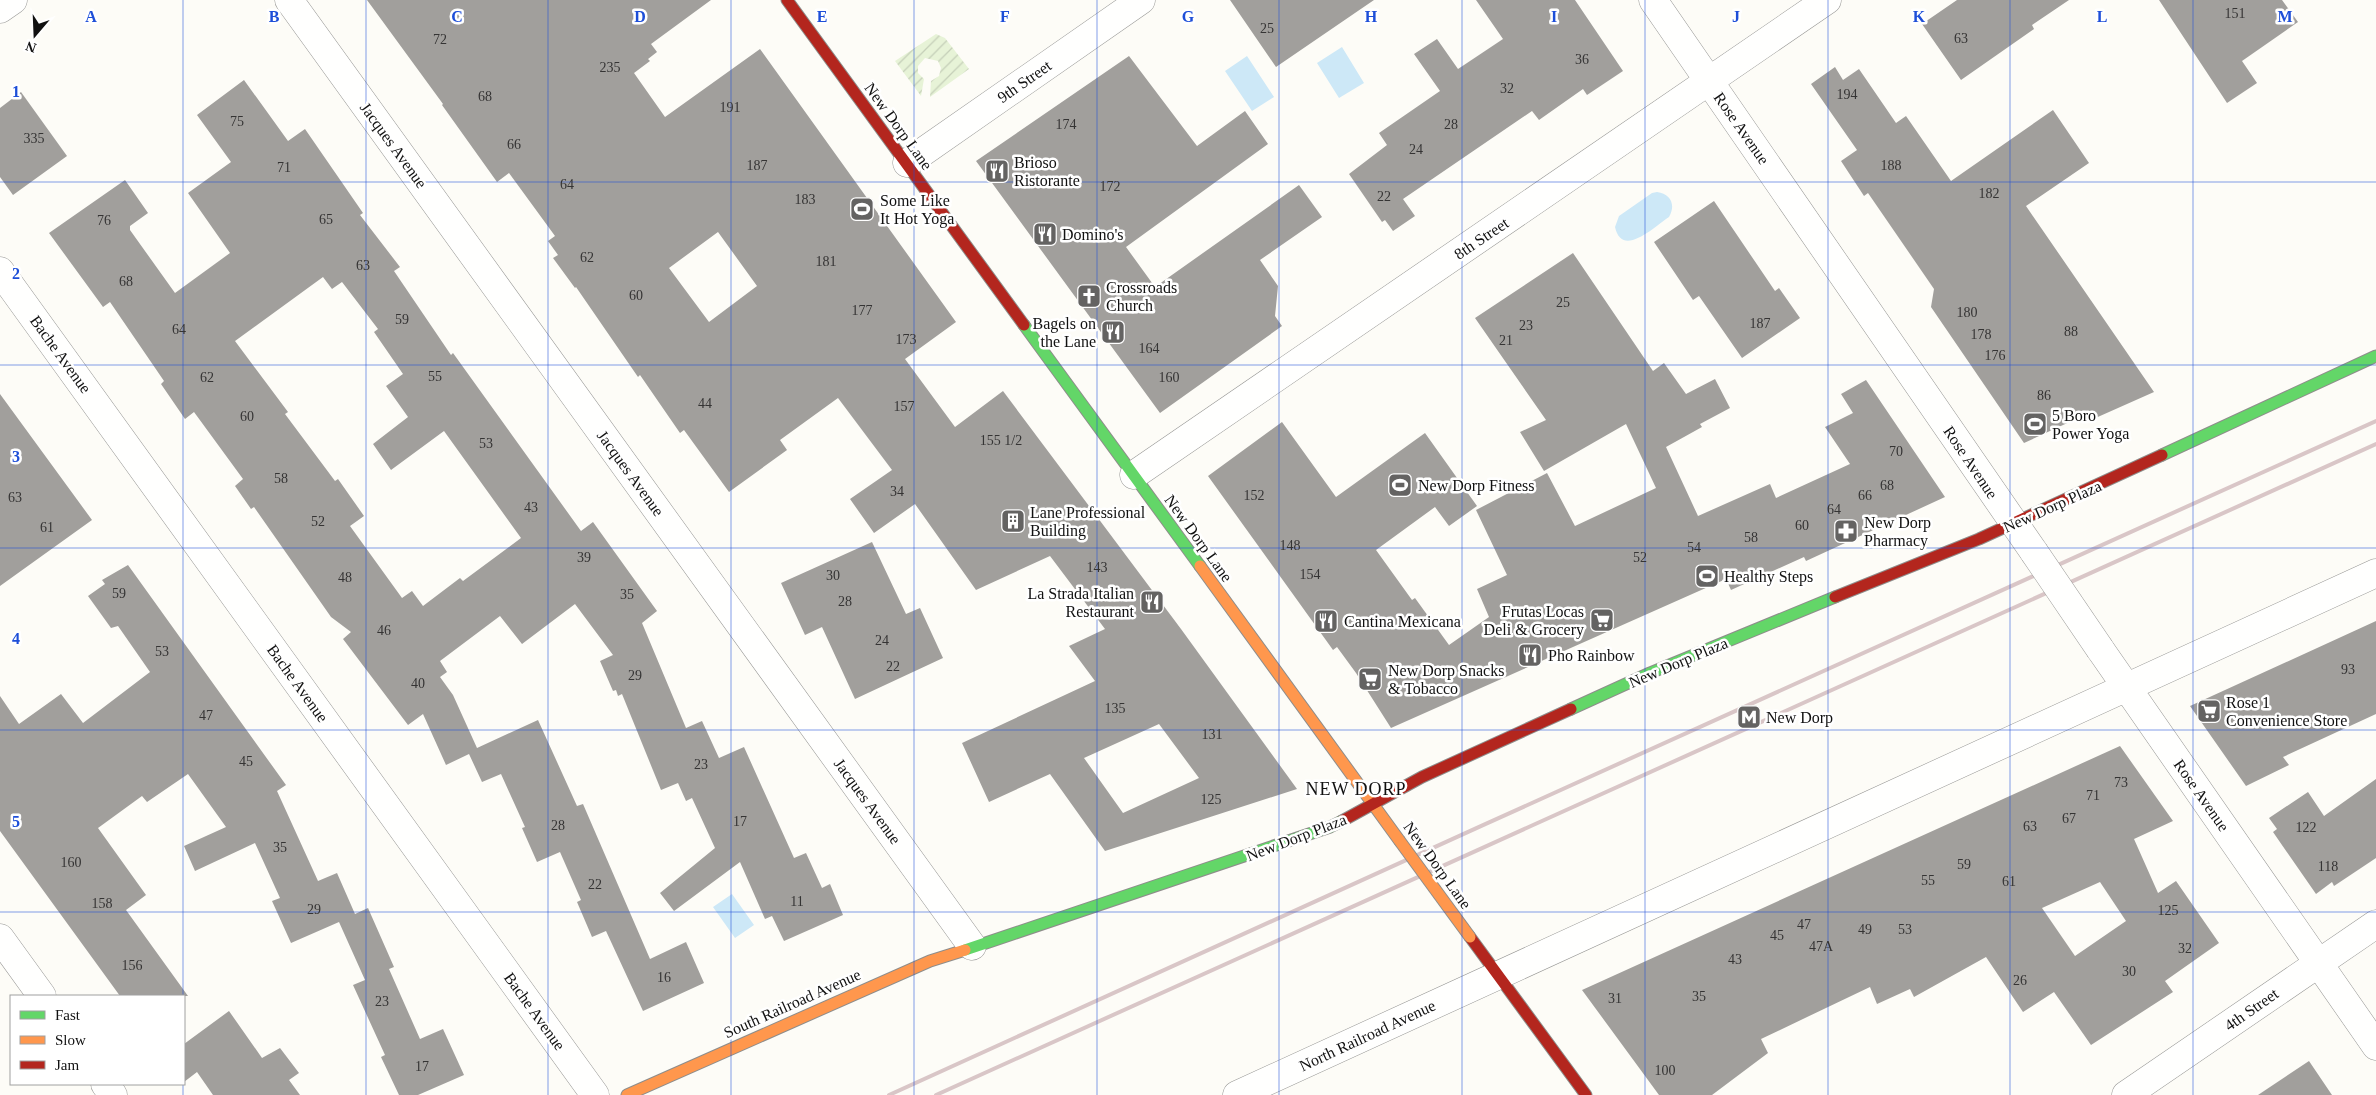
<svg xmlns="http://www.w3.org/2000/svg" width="2376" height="1095" font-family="Georgia,serif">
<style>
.garden{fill:url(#garden-furrows)}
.water{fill:#cde8f7}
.building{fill:#a19f9c;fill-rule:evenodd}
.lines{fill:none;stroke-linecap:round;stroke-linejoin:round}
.street-casing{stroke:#979795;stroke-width:29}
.fast-casing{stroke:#8e8d8b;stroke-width:13}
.slow-casing{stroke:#8e8d8b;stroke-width:13}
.jam-casing{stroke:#8e8d8b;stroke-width:13}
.street{stroke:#fffffe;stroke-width:28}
.fast{stroke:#63d668;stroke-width:11}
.slow{stroke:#ff974d;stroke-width:11}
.jam{stroke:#b3261e;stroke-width:11}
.rail{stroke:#d9c6c7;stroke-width:4}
.street-bridge-casing{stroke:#979795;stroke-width:29;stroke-linecap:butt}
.slow-bridge-casing{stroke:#8e8d8b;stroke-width:13;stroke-linecap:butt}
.street-bridge{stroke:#fffffe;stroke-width:28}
.slow-bridge{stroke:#ff974d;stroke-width:11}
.grid{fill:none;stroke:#1d4ed8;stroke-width:1;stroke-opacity:0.55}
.labels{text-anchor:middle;stroke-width:5;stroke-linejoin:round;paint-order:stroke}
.number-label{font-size:14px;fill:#353434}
.street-label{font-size:16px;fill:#111;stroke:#fff}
.poi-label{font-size:16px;fill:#111;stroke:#fff;text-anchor:start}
.neighbourhood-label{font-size:18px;letter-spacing:1px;fill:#111;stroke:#fff}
.grid-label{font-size:16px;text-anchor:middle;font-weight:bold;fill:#1d4ed8;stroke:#fff;stroke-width:5;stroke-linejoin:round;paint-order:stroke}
</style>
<defs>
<pattern id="garden-furrows" width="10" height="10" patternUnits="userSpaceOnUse" patternTransform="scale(1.25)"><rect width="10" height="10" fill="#e7f3d7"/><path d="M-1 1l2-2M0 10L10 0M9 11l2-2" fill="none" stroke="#c5cfb8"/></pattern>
</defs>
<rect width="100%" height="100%" fill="#fdfcf7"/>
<path class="garden" d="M936,34L945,38L969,69L930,97L931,81L939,76L941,68L938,61L925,58L918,66V73L924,79L921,96L895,61Z"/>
<path class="water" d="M1342,47L1364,83L1339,98L1317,63Z
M1247,56L1274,97L1252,111L1225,71Z
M1657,192C1671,194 1676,205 1669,217C1655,226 1622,259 1615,227L1619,216L1652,193Z
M732,894L754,925L735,938L713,907Z"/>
<path class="building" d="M367,0H711L651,44L657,52L648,59L650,61L634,73L665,117L760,49L956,322L905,359L955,427L1003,391L1181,629L1297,789L1105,851L1050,774L989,802L962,743L1095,681L1069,646L1105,629L1050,556L976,590L915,504L874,533L850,499L892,470L838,398L780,440L787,450L729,492L684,430L680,433L640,375L638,377L576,287L575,288L553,258L558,255L548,241L555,236L509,173L497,182L442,105L443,104ZM718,232L757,286L709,322L669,268ZM1159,724L1199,778L1123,813L1084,758Z
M1230,0H1374L1276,67Z
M1476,0H1575L1623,71L1587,95L1583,89L1539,120L1532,111L1403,199L1415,216L1393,231L1385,220L1382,222L1349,174L1387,145L1379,133L1440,91L1414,54L1437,39L1458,69L1503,39Z
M1957,0H2069L2032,25L2034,29L1961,80L1922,24Z
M2159,0H2282L2298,22L2242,61L2257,83L2227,103Z
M1129,56L1197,146L1245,111L1268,144L1126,247L1155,287L1299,185L1322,217L1260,260L1278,286L1275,316L1282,326L1160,413L976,161Z
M1835,67L1843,80L1859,69L1896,123L1906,116L1951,181L2053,110L2089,163L2026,206L2154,392L2091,420L2087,414L2024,443L1931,307L1934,289L1868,193L1864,196L1841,161L1857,150L1811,84Z
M244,80L288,141L305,129L363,213L360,215L400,267L394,271L451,355L453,353L581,531L593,522L657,611L642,623L686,728L702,721L719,758L744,747L794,858L806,853L822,888L830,884L843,915L784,941L772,916L765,919L740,862L674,911L660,893L715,848L692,798L686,801L678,783L661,790L622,694L618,696L616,690L613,691L600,661L613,655L575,604L522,644L500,616L440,661L447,672L440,677L453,695L477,748L538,720L577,806L583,804L650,959L686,942L704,983L643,1011L606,931L592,937L577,902L581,900L560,852L537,862L522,828L525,827L501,774L482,782L469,754L446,765L423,714L408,725L343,639L351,632L331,617L254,507L251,509L235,486L243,479L194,412L185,419L161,384L164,381L110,302L103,307L49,233L125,180L148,213L130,226V230L175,293L230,253L188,193L231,162L197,115ZM323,277L332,289L342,282L378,329L374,332L403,374L386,386L408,417L373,444L391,470L444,431L521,538L463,581L460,578L423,606L412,591L402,598L350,526L364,516L338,479L335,481L285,414L288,412L235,341Z
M21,92L67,156L13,195L0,177V108Z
M1714,201L1775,291L1779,288L1800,318L1742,358L1699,296L1693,300L1654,242Z
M1573,253L1653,371L1664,363L1686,394L1715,379L1730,408L1700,424L1702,427L1666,447L1698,516L1770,484L1776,498L1850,464L1825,427L1853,413L1841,394L1866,380L1945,497L1806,561L1804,557L1731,590L1726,579L1391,728L1356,673L1337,647L1333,650L1208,476L1282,422L1336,497L1425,433L1477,506L1449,526L1435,507L1376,550L1412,600L1415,598L1449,645L1489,617L1477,589L1507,575L1476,510L1547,473L1575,526L1656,488L1626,424L1544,471L1520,432L1546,420L1475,318Z
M0,394L92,520L0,586Z
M872,542L906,614L920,608L943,658L855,699L822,627L805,635L781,583Z
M128,565L286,785L277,791L318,881L337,873L355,914L368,908L394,967L389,969L420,1039L443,1029L464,1075L418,1095H399L381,1057L385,1055L353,985L365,980L339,922L291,943L272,901L280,898L255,843L195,871L184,846L226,827L188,774L147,802L142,796L98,828L146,895L126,910L188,996H120L0,831V696L19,724L61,694L83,723L150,672L118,626L111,628L88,596L105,584L102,580Z
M2376,621V714L2283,757L2289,765L2246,786L2190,706Z
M2120,746L2173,821L2134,839L2158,893L2176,881L2219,943L2165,981L2173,992L2091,1045L2054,992L2023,1012L1986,957L1914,997L1910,989L1877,1004L1870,987L1761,1039L1768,1053L1712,1095H1659L1582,990ZM2100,882L2126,921L2075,956L2042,908Z
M2376,779V858L2334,886L2332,882L2316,894L2273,832L2277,829L2269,818L2308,792L2324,816Z
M229,1011L262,1058L280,1048L299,1073L289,1080L300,1095H213L197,1072L184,1082V1044Z
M2309,1061L2332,1095H2258Z"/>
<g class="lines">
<g class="street-casing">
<path id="street" d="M289,0L972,946
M1653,0L2034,552
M0,9L13,0
M907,163L1141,0
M0,271L595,1095
M1134,475L1827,0
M2100,649L2376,1046
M0,938L42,996
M105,1084L113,1095
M1237,1095L2376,573
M2126,1095L2376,924"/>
</g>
<g class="fast-casing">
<path id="fast" d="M1024,325L1200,566
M2162,455L2376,356
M1571,709L1650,673L1835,597
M965,950L1330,827L1342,821"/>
</g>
<g class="slow-casing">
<path id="slow" d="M1200,566L1399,840
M627,1095L930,961L965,950"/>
</g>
<g class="jam-casing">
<path id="jam" d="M787,0L1024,325
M1835,597L1979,539L2162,455
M1342,821L1422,777L1571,709
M1470,937L1586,1095"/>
</g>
<use href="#street" class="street"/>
<use href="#fast" class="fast"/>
<use href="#slow" class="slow"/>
<use href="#jam" class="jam"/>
<path class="rail" d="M889,1095C1385,871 1879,643 2376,421
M936,1095L2376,444"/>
<g class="street-bridge-casing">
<path id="street-bridge" d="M2034,552L2100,649"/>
</g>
<g class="slow-bridge-casing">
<path id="slow-bridge" d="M1399,840L1470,937"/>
</g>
<use href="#street-bridge" class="street-bridge"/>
<use href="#slow-bridge" class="slow-bridge"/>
</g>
<path class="grid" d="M183,0V996M366,0V1095M548,0V1095M731,0V1095M914,0V1095M1097,0V1095M1279,0V1095M1462,0V1095M1645,0V1095M1828,0V1095M2010,0V1095M2193,0V1095M0,182H2376M0,365H2376M0,548H2376M0,730H2376M0,912H2376M183,1084V1095"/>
<defs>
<g id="restaurant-square" transform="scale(1.25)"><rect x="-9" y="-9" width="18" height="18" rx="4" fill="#646362" stroke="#fff"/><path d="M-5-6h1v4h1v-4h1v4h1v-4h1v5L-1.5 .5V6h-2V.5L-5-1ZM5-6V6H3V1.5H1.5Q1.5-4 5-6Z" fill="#fff"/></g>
<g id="stadium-square" transform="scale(1.25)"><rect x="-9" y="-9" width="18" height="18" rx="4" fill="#646362" stroke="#fff"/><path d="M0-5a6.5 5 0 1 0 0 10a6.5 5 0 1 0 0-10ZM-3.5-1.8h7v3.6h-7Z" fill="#fff"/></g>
<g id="church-square" transform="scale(1.25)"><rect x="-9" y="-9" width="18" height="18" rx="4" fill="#646362" stroke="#fff"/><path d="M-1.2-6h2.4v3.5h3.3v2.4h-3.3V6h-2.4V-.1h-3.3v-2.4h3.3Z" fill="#fff"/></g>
<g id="building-square" transform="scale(1.25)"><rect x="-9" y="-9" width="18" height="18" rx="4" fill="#646362" stroke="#fff"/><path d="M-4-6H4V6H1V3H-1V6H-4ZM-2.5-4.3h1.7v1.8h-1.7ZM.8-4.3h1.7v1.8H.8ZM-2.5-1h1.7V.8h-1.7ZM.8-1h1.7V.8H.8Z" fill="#fff"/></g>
<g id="pharmacy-square" transform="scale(1.25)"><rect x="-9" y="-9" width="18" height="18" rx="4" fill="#646362" stroke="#fff"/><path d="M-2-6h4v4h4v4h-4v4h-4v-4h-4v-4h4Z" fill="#fff"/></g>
<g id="supermarket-square" transform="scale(1.25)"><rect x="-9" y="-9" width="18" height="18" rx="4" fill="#646362" stroke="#fff"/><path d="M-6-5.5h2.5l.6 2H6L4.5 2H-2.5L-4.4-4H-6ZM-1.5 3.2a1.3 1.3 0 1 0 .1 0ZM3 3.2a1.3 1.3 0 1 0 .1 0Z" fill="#fff"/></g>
<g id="metro-square" transform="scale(1.25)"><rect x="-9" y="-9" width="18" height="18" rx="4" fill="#646362" stroke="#fff"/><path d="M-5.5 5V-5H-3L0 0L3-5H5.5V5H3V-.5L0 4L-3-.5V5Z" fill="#fff"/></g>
</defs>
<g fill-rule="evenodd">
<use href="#restaurant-square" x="997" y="171"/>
<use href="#stadium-square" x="862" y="209"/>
<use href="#restaurant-square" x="1045" y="234"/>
<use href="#church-square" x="1089" y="296"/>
<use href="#restaurant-square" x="1113" y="332"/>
<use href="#stadium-square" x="2035" y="424"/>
<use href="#stadium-square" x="1400" y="485"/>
<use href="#building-square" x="1013" y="521"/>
<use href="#pharmacy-square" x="1846" y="531"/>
<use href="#stadium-square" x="1707" y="576"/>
<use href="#restaurant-square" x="1152" y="602"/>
<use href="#supermarket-square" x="1602" y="620"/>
<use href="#restaurant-square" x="1326" y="621"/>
<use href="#restaurant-square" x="1530" y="655"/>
<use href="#supermarket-square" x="1370" y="679"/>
<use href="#supermarket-square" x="2209" y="711"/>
<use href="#metro-square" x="1749" y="717"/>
</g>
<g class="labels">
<g class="number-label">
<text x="2235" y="18">151</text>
<text x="1267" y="33">25</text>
<text x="1961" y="43">63</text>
<text x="440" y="44">72</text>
<text x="1582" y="64">36</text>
<text x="610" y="72">235</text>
<text x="1507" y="93">32</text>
<text x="1847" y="99">194</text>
<text x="485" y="101">68</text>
<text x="730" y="112">191</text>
<text x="237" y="126">75</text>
<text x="1066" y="129">174</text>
<text x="1451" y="129">28</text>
<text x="34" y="143">335</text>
<text x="514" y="149">66</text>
<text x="1416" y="154">24</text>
<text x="757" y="170">187</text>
<text x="1891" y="170">188</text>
<text x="284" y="172">71</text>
<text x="567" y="189">64</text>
<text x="1110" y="191">172</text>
<text x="1989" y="198">182</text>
<text x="1384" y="201">22</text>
<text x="805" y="204">183</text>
<text x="326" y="224">65</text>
<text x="104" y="225">76</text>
<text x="587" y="262">62</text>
<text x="826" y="266">181</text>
<text x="363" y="270">63</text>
<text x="126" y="286">68</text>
<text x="636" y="300">60</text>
<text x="1563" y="307">25</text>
<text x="862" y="315">177</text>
<text x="1967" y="317">180</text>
<text x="402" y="324">59</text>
<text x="1760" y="328">187</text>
<text x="1526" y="330">23</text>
<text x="179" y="334">64</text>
<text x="2071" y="336">88</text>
<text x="1981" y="339">178</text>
<text x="906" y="344">173</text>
<text x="1506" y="345">21</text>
<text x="1149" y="353">164</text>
<text x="1995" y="360">176</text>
<text x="435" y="381">55</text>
<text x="207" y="382">62</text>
<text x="1169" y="382">160</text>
<text x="2044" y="400">86</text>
<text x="705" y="408">44</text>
<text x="904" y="411">157</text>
<text x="247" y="421">60</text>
<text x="1001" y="445">155 1/2</text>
<text x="486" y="448">53</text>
<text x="1896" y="456">70</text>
<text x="281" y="483">58</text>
<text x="1887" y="490">68</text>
<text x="897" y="496">34</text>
<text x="1254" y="500">152</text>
<text x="1865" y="500">66</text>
<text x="15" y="502">63</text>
<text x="531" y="512">43</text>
<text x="1834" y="514">64</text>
<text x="318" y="526">52</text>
<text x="1802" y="530">60</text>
<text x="47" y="532">61</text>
<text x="1751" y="542">58</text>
<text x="1290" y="550">148</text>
<text x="1694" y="552">54</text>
<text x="584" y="562">39</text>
<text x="1640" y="562">52</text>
<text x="1097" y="572">143</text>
<text x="1310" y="579">154</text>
<text x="833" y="580">30</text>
<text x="345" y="582">48</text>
<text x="119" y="598">59</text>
<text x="627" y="599">35</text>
<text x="845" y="606">28</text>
<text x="384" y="635">46</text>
<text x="882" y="645">24</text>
<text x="162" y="656">53</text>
<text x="893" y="671">22</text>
<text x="2348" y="674">93</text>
<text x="635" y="680">29</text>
<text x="418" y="688">40</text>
<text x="1115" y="713">135</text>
<text x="206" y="720">47</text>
<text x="1212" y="739">131</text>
<text x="246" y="766">45</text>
<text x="701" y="769">23</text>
<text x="2121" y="787">73</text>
<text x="2093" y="800">71</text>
<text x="1211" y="804">125</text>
<text x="2069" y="823">67</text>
<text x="740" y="826">17</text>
<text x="558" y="830">28</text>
<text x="2030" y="831">63</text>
<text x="2306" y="832">122</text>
<text x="280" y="852">35</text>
<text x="71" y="867">160</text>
<text x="1964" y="869">59</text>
<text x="2328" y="871">118</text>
<text x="1928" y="885">55</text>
<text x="2009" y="886">61</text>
<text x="595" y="889">22</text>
<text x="797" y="906">11</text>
<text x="102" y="908">158</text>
<text x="314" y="914">29</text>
<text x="2168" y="915">125</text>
<text x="1804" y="929">47</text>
<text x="1865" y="934">49</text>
<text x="1905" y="934">53</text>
<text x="1777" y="940">45</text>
<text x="1821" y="951">47A</text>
<text x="2185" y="953">32</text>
<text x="1735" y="964">43</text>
<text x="132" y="970">156</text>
<text x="2129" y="976">30</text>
<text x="664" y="982">16</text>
<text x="2020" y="985">26</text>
<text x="1699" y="1001">35</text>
<text x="1615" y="1003">31</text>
<text x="382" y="1006">23</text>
<text x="422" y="1071">17</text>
<text x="1665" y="1075">100</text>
</g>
<g class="street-label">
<text transform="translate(1024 81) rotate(-35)" y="6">9th Street</text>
<text transform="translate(899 126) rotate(54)" y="6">New Dorp Lane</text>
<text transform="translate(1742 128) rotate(55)" y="6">Rose Avenue</text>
<text transform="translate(394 145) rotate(54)" y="6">Jacques Avenue</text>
<text transform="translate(1481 238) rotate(-34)" y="6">8th Street</text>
<text transform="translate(61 354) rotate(54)" y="6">Bache Avenue</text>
<text transform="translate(1971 462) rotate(56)" y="6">Rose Avenue</text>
<text transform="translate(631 473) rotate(54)" y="6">Jacques Avenue</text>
<text transform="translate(2052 506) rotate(-24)" y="6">New Dorp Plaza</text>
<text transform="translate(1199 538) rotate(54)" y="6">New Dorp Lane</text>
<text transform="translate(1678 662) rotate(-23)" y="6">New Dorp Plaza</text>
<text transform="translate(298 683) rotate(54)" y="6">Bache Avenue</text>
<text transform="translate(2202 795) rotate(55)" y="6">Rose Avenue</text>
<text transform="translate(868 801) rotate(54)" y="6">Jacques Avenue</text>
<text transform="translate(1296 837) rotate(-21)" y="6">New Dorp Plaza</text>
<text transform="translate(1438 865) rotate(54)" y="6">New Dorp Lane</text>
<text transform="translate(792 1003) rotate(-24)" y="6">South Railroad Avenue</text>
<text transform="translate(2251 1009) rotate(-35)" y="6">4th Street</text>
<text transform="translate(535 1011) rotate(54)" y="6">Bache Avenue</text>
<text transform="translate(1367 1035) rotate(-25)" y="6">North Railroad Avenue</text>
</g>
<g class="poi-label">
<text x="1014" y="168">Brioso<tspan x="1014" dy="18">Ristorante</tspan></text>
<text x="880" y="206">Some Like<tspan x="880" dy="18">It Hot Yoga</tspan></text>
<text x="1062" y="240">Domino's</text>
<text x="1106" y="293">Crossroads<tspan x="1106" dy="18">Church</tspan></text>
<text x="1096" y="329" text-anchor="end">Bagels on<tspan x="1096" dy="18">the Lane</tspan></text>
<text x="2052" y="421">5 Boro<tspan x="2052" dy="18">Power Yoga</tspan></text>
<text x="1418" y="491">New Dorp Fitness</text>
<text x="1030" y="518">Lane Professional<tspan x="1030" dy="18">Building</tspan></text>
<text x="1864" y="528">New Dorp<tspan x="1864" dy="18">Pharmacy</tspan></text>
<text x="1724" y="582">Healthy Steps</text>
<text x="1134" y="599" text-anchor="end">La Strada Italian<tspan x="1134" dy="18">Restaurant</tspan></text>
<text x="1584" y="617" text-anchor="end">Frutas Locas<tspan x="1584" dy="18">Deli &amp; Grocery</tspan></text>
<text x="1344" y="627">Cantina Mexicana</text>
<text x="1548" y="661">Pho Rainbow</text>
<text x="1388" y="676">New Dorp Snacks<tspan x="1388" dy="18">&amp; Tobacco</tspan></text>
<text x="2226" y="708">Rose 1<tspan x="2226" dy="18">Convenience Store</tspan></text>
<text x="1766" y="723">New Dorp</text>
</g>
<g class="neighbourhood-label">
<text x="1356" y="795">NEW DORP</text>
</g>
</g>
<g class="grid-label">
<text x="91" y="22">A</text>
<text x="274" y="22">B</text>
<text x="457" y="22">C</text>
<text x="640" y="22">D</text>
<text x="822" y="22">E</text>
<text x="1005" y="22">F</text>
<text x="1188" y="22">G</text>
<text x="1371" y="22">H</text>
<text x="1554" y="22">I</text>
<text x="1736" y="22">J</text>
<text x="1919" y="22">K</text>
<text x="2102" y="22">L</text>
<text x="2285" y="22">M</text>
<text x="16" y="97">1</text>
<text x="16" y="279">2</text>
<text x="16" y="462">3</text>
<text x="16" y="644">4</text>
<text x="16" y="827">5</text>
</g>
<rect x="10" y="995" width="175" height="90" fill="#ffffff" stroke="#a0a0a0"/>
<rect x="20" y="1011" width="25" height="8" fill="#63d668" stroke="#a0a0a0"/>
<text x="55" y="1020" font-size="15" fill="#111111">Fast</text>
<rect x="20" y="1036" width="25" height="8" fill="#ff974d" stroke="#a0a0a0"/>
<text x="55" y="1045" font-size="15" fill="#111111">Slow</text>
<rect x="20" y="1061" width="25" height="8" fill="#b3261e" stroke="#a0a0a0"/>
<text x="55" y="1070" font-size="15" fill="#111111">Jam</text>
<g transform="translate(35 35) rotate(199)" stroke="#ffffff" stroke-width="4" paint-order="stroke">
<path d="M0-4L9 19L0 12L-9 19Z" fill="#111111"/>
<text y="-8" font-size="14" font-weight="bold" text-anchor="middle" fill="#111111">N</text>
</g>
</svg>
